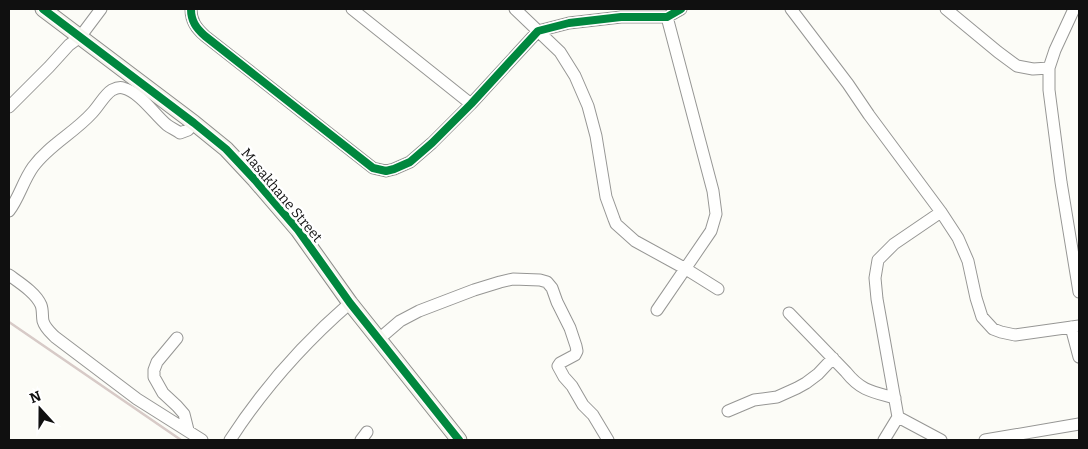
<svg xmlns="http://www.w3.org/2000/svg" width="1088" height="449" font-family="Bitter,serif">
<style>
.lines{fill:none;stroke-linecap:round;stroke-linejoin:round}
.street-casing{stroke:#969694;stroke-width:13}
.secondary-casing{stroke:#8d8d8b;stroke-width:17}
.street{stroke:#fffffe;stroke-width:11}
.secondary{stroke:#f4f4ed;stroke-width:15}
.rail{stroke:#d7cac7;stroke-width:2.5}
.cycleway-casing{stroke:#fff;stroke-width:11}
.cycleway{stroke:#00873e;stroke-width:8}
.labels{text-anchor:middle;stroke-width:5;stroke-linejoin:round;paint-order:stroke}
.street-label{font-size:14px;fill:#101010;stroke:#fff}
</style>
<rect width="100%" height="100%" fill="#fcfcf7"/>
<g class="lines">
<g class="street-casing">
<path id="street" d="M191,9C191,21 196,28 205,36L373,168L386,171L394,169L410,162L432,143L471,104L538,31L569,23L621,17H667L681,9
M352,9L471,104
M515,9L560,52L575,76L588,106L596,136L606,197L614,219L616,224L635,241L686,269L718,289
M791,9L848,84L869,115L941,212L958,238L968,261L976,298L982,317L993,329L1001,332L1015,335L1079,326
M946,9L998,52L1017,66L1033,69L1049,68
M1074,9L1055,50L1049,68V90L1061,182L1079,292
M9,107L49,67L69,45L80,37L101,9
M9,211C19,198 23,181 33,167C49,145 74,133 92,113C99,106 104,95 112,90C116,88 120,87 123,88C140,92 154,114 167,125C171,128 176,130 180,133L188,130L194,123
M9,275C20,283 36,293 41,305C43,310 42,316 43,321C45,328 50,332 55,337L137,399L202,440
M657,310L711,231L716,214L713,191L667,17
M789,313L846,372C861,391 873,392 895,398
M1071,327L1079,357
M177,338L157,362L154,370V377L163,393L177,406L184,414L188,430
M379,339L400,321L419,311L474,290L500,282L513,279L540,280L547,282L552,288L557,302L570,328L576,346L577,351L575,355L560,363L558,366L564,377L572,386L583,405L593,415L608,440
M728,411L754,400L777,397L797,388L806,383L818,374L833,358
M898,417L877,299L875,278L878,260L894,244L941,212
M898,417L941,440
M230,440C263,389 304,343 350,303
M361,440L367,432
M884,440L898,417
M985,440L1079,424"/>
</g>
<g class="secondary-casing">
<path id="secondary" d="M43,9L194,123L226,149L255,180L298,230L350,303L459,440"/>
</g>
<use href="#street" class="street"/>
<use href="#secondary" class="secondary"/>
<path class="rail" d="M9,322L181,440"/>
<g class="cycleway-casing">
<path id="cycleway" d="M43,9L194,123L226,149L255,180L298,230L350,303L459,440
M191,9C191,21 196,28 205,36L373,168L386,171L394,169L410,162L432,143L471,104L538,31L569,23L621,17H667L681,9"/>
</g>
<use href="#cycleway" class="cycleway"/>
</g>
<g class="labels">
<g class="street-label">
<text transform="translate(282 195) rotate(50)" y="5">Masakhane Street</text>
</g>
</g>
<rect width="1088" height="449" fill="none" stroke="#101010" stroke-width="20"/>
<g transform="translate(40 409) rotate(339)" stroke="#ffffff" stroke-width="4" paint-order="stroke">
<path d="M0-4L9 19L0 12L-9 19Z" fill="#101010"/>
<text y="-8" font-size="14" font-weight="bold" text-anchor="middle" fill="#101010">N</text>
</g>
</svg>
